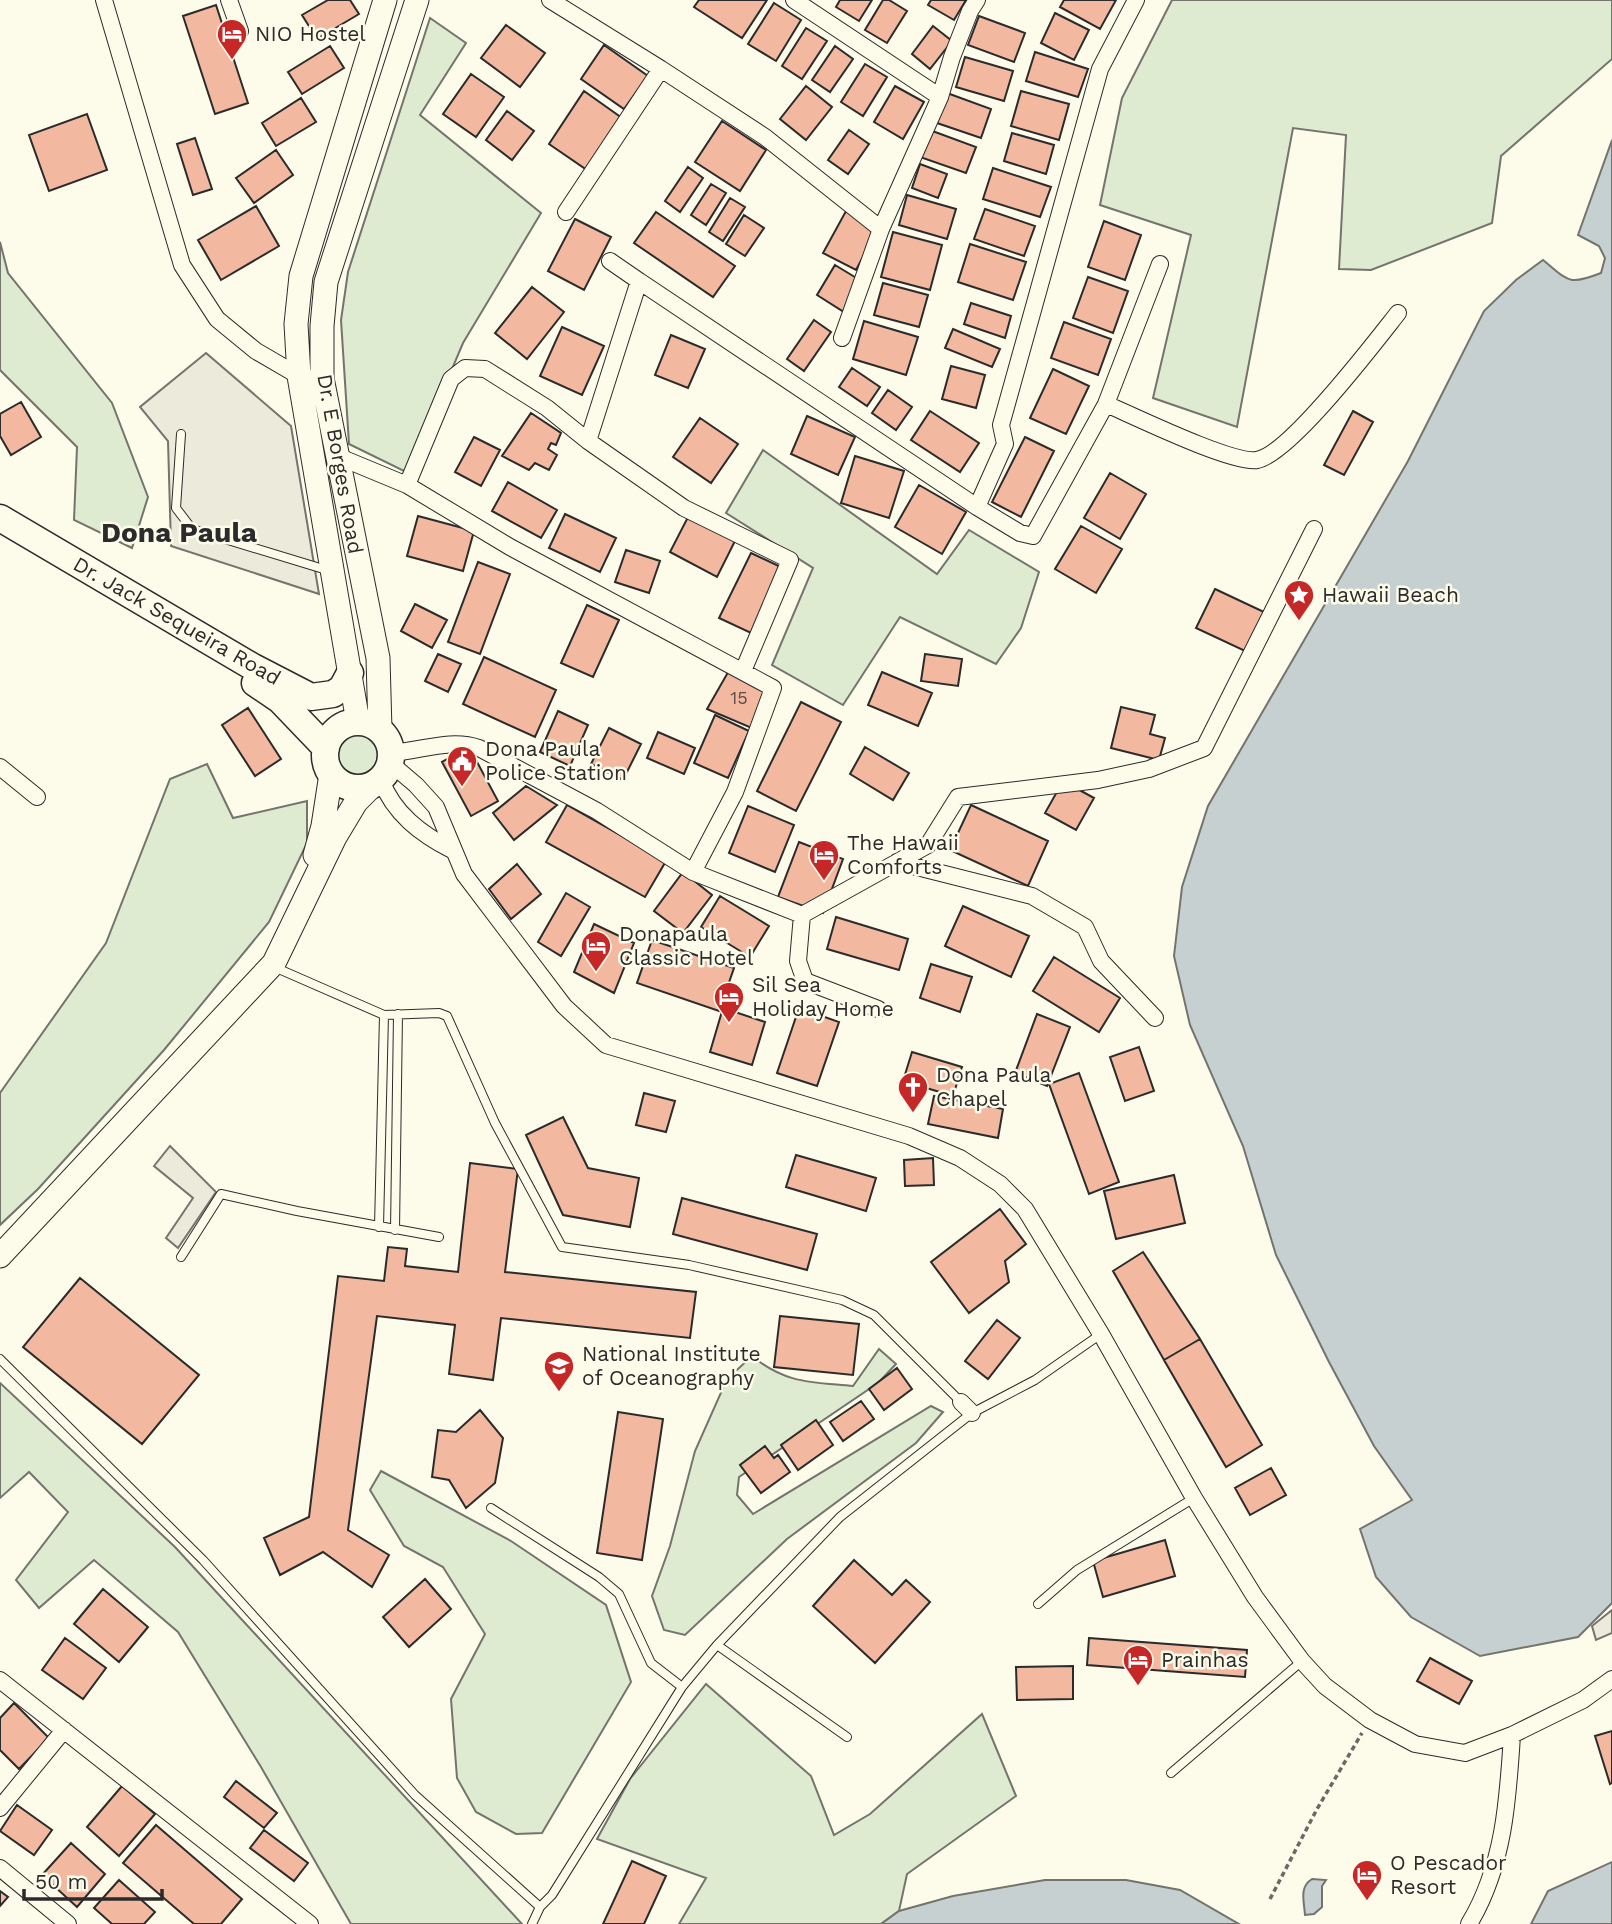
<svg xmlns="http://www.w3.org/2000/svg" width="1612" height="1924" font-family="'Work Sans',sans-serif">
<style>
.green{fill:#deebd1;stroke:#74746e;stroke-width:2}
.parking{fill:#eceadb;stroke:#74746e;stroke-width:2}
.water{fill:#c7d0d0;stroke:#74746e;stroke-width:2}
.building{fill:#f2b8a0;stroke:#2b2b2b;stroke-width:2}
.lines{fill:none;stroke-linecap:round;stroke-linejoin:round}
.lane-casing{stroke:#2b2b2b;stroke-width:10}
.street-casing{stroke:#2b2b2b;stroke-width:18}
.secondary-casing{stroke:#2b2b2b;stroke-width:25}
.primary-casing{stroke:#2b2b2b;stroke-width:29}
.path{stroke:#6a6964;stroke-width:3.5;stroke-dasharray:5 3.5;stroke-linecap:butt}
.lane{stroke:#fdfbea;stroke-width:8}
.street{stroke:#fdfbea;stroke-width:16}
.secondary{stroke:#fdfbea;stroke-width:23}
.primary{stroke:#fdfbea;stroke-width:26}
.labels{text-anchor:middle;stroke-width:5;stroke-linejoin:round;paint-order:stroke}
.number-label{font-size:18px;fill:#5d4e48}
.poi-label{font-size:21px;fill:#2b2b2b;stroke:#fdfbea;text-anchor:start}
.street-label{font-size:21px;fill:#2b2b2b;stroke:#fdfbea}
.district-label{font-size:28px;font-weight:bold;fill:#2b2b2b;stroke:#fdfbea}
</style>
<rect width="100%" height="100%" fill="#fdfbea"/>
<path class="green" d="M1172,0H1612V59L1501,156L1492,223L1371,270L1339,269L1346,135L1293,128L1237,427L1153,398L1191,235L1100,205L1122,98Z
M430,18L466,43L420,115L541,213L463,343L408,473L349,444L341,320L348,272Z
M0,242L8,273L112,403L148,497L132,548L74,520L77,447L0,370Z
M763,450L937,574L969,530L1039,572L1021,628L996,664L900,617L843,705L772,665L813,568L726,513Z
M334 754a22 22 0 1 1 44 0a22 22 0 1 1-44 0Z
M207,764L233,818L307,801V843L269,922L164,1050L38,1189L0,1225V1093L106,943L170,779Z
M879,1349L896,1364L878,1383L739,1477L737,1495L753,1514L931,1406L943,1412L916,1443L787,1539L685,1635L664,1630L652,1596L670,1546L695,1451L727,1379L752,1356C786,1384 812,1382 853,1386Z
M0,1383L175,1547L522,1924H351L261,1767L178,1632L94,1560L39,1608L16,1580L68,1512L29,1472L0,1498Z
M381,1471L511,1541L606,1605L631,1682L542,1833L516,1834L476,1812L457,1778L451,1699L485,1634L443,1567L404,1546L370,1490Z
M706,1684L811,1776L834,1835L870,1814L982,1714L1016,1796L907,1874L899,1911L881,1924H679L706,1878L597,1839L630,1779Z"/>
<path class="parking" d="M206,353L291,426L319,594L171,546L168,441L140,407Z
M170,1146L216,1192L178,1248L166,1238L193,1198L154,1166Z
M1612,1610V1633L1596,1640L1592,1626Z"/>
<path class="water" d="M1612,140V1603L1578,1637L1480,1656L1411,1617L1376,1577L1360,1529L1412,1500L1374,1446L1329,1362L1276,1255L1243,1146L1190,1025L1174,956L1182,887L1208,806L1408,461L1484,311L1516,280L1543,260C1569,281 1568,286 1601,273L1605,258L1599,246L1578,235Z
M1612,1862V1924H1531L1548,1891Z
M1312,1879L1326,1880L1322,1886V1907L1314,1914L1305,1915C1304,1901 1299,1887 1312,1879Z
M1045,1880H1126L1180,1890L1239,1924H881L899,1911L953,1896Z"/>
<path class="building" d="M328,0H350L359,14L317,39L302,15Z
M699,0H767L742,38L694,7Z
M840,0H872L859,21L836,7Z
M883,0H889L907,11L887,43L865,30Z
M931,0H966L954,20L928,5Z
M1064,0H1116L1100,29L1060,7Z
M774,3L801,20L776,61L748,44Z
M216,5L248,103L215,114L183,16Z
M1055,13L1089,30L1074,60L1041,43Z
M979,16L1025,33L1014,62L968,45Z
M506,25L545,53L520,87L481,58Z
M933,26L952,41L930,69L912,54Z
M806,28L827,41L802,79L782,66Z
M604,45L648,76L624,109L581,79Z
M330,46L344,68L302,94L288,72Z
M835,46L853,59L830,92L812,80Z
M1035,52L1088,69L1078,97L1026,81Z
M965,57L1013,71L1004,101L956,87Z
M865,64L887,77L863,116L841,102Z
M471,74L504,97L476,137L443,114Z
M806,86L832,107L806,140L780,119Z
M895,86L924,102L903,139L874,122Z
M584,91L622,118L587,170L549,144Z
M1021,91L1069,104L1059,140L1011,126Z
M947,93L991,109L981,138L937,123Z
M301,98L316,122L276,146L262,123Z
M507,111L534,131L512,160L486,140Z
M87,114L107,170L49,191L29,135Z
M722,121L766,150L740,191L695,162Z
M927,129L976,147L966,173L917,156Z
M849,130L869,144L848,174L828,160Z
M1012,133L1054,145L1046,174L1004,161Z
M195,138L212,189L193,195L177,144Z
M276,150L293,175L254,203L236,178Z
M920,164L947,174L938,198L912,188Z
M688,167L703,178L680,212L665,201Z
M993,168L1051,187L1040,217L983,199Z
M711,184L726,193L706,225L691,215Z
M907,195L956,209L947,239L899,225Z
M730,198L745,207L723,241L709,232Z
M256,206L279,246L221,280L198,240Z
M985,209L1035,226L1024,256L974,239Z
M846,211L878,229L856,270L823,253Z
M656,212L735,266L713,297L634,243Z
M744,215L764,228L745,256L726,244Z
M575,219L611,237L584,290L548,271Z
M1104,221L1141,235L1125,280L1088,267Z
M893,232L942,245L930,290L881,277Z
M970,244L1026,262L1013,300L958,282Z
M835,265L863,282L844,312L817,295Z
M1088,277L1128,291L1113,333L1073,318Z
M883,283L928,295L919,327L874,315Z
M532,287L564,312L527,359L495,333Z
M971,303L1011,316L1005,338L964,324Z
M814,320L831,332L804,371L787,359Z
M864,321L918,337L906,375L853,359Z
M1064,322L1111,339L1098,375L1051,358Z
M562,327L604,346L582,395L540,376Z
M953,329L1000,349L992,367L945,348Z
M671,335L705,349L688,388L655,375Z
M951,366L985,375L976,408L942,399Z
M852,368L880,387L867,406L839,387Z
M1053,369L1089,386L1066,434L1030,418Z
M888,390L912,407L896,430L872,413Z
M21,402L41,437L11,455L0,436V414Z
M930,411L979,443L960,472L911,440Z
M1353,411L1373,422L1344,475L1324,465Z
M531,413L561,433L556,445L551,443L548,449L557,455L549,470L535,463L529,470L502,456Z
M807,416L855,437L838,475L791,454Z
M700,418L738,444L711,483L673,457Z
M474,437L500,450L481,486L455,472Z
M1025,437L1054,451L1021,517L992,502Z
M855,456L904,471L889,518L841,503Z
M1110,473L1146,494L1120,539L1084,518Z
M508,482L557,510L541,538L492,511Z
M919,485L966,512L942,554L895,527Z
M565,514L616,538L600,572L549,548Z
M418,516L474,531L463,571L407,556Z
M688,517L735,541L717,577L670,552Z
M1081,526L1122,549L1096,593L1055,569Z
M626,550L660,561L649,593L615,582Z
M751,553L783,568L751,633L719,618Z
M478,562L510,574L480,654L448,642Z
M1215,589L1264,612L1245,651L1196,628Z
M415,604L447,620L432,648L401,631Z
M587,605L619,620L593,677L561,663Z
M438,654L461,664L448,692L425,681Z
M925,654L962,659L958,686L921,681Z
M484,657L556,690L535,737L463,704Z
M731,667L769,688L754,729L707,709Z
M882,672L932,693L918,726L868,705Z
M801,702L841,722L796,811L757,791Z
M1121,707L1155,715L1150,734L1165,738L1159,760L1111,748Z
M248,708L281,759L255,776L222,725Z
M558,711L588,725L570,766L540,752Z
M715,715L749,731L728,778L694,763Z
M609,728L641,744L623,780L591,764Z
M658,732L695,748L684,774L647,758Z
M469,747L498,801L471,816L442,762Z
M865,747L909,773L893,800L850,774Z
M1063,781L1094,798L1076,830L1045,813Z
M526,786L557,805L514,840L493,813Z
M567,805L666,861L645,897L546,842Z
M971,805L1048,841L1028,886L950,850Z
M748,806L794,825L775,872L729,853Z
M799,842L843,859L823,913L778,897Z
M517,864L541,894L511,919L489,889Z
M683,872L712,895L683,933L654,911Z
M566,893L590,907L561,956L538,942Z
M720,896L769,926L750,957L701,927Z
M963,906L1029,936L1011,977L945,946Z
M836,917L908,939L899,970L827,949Z
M594,924L634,943L614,993L574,972Z
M652,940L734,968L719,1011L637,983Z
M1054,957L1120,998L1099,1032L1033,991Z
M931,964L972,977L960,1012L920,998Z
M723,1008L765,1022L752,1065L710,1052Z
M799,1008L839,1022L817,1086L777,1073Z
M1037,1014L1070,1027L1047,1086L1015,1073Z
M1139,1047L1154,1091L1125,1101L1110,1057Z
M912,1052L962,1067L953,1096L903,1081Z
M1079,1073L1119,1182L1089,1194L1049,1084Z
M644,1093L675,1101L666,1132L636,1125Z
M934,1096L1003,1109L998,1138L928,1124Z
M563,1117L588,1168L639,1178L630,1227L563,1215L526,1135Z
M796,1155L876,1178L866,1211L786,1187Z
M933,1158L934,1185L905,1186L904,1160Z
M470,1163L518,1169L505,1272L696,1292L690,1338L501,1318L493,1380L449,1374L455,1325L377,1316L348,1530L389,1555L372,1587L323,1552L280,1575L264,1538L309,1517L338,1276L384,1281L388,1247L407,1249L405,1266L458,1272Z
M1174,1175L1185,1223L1116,1239L1104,1191Z
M682,1198L817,1234L807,1270L673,1234Z
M1000,1209L1026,1244L1005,1261L1009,1282L969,1313L931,1262Z
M1143,1252L1200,1339L1164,1360L1113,1271Z
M80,1278L199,1375L142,1444L23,1347Z
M780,1316L859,1324L853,1375L774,1367Z
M997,1320L1020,1338L988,1379L965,1361Z
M1200,1339L1262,1445L1226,1467L1164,1360Z
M897,1368L912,1389L884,1410L869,1389Z
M861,1401L874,1419L843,1441L830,1422Z
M480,1410L503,1438L495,1483L466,1508L449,1480L432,1477L438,1430L456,1432Z
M618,1412L663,1419L642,1560L597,1553Z
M816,1420L833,1445L798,1470L781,1445Z
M765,1446L774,1458L778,1455L790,1472L761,1493L740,1465Z
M1271,1468L1286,1495L1250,1515L1235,1488Z
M1165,1540L1175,1576L1103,1597L1093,1561Z
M854,1560L892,1595L906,1580L930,1602L875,1663L813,1606Z
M425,1579L451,1609L409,1647L383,1617Z
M103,1589L148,1627L119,1662L74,1624Z
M65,1638L106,1668L83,1699L42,1670Z
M1089,1638L1247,1650L1245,1677L1087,1665Z
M1430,1658L1472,1681L1459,1704L1417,1681Z
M1073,1666V1699L1017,1700L1016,1667Z
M14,1703L49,1738L19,1769L0,1750V1718Z
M1612,1731V1783L1610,1784L1595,1736Z
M236,1781L277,1813L264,1828L224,1797Z
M122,1786L155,1814L119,1856L87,1827Z
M17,1805L52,1830L34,1855L0,1831Z
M156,1825L242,1899L221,1924H194L123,1863Z
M264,1830L308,1863L294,1881L250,1848Z
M71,1843L105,1874L77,1907L42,1875Z
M632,1861L666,1876L644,1924H603Z
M119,1880L155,1912L144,1924H112L94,1908Z
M0,1891L8,1897L0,1906Z"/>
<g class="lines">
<g class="lane-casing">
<path id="lane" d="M181,434L176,508L192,529L330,571
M275,964L281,970L384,1015L439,1013L447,1016L495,1123L562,1247L689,1265L842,1300L874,1315L961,1402
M379,1227L384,1015
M395,1230L398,1014
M181,1257L221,1194L297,1211L439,1237
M0,1359L203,1560L415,1795L540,1907L552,1895L682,1687L717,1645L840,1517L972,1413L1035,1380L1101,1334
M491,1508L599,1577L619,1594L651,1663L682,1687
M1038,1604L1077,1570L1194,1498
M717,1645L847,1737
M1171,1773L1302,1661
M532,1924L540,1907"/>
</g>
<g class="street-casing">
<path id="street" d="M104,0L182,265L217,319L256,351L299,376L306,377
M229,0L240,31
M550,0L661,69L765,137L881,229
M794,0L940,97
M566,212L661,69
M610,261L639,281
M842,338L881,229L940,97L952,57L970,11L977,0
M1106,404C1134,416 1232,464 1257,460C1290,454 1375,342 1398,313
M588,441L639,281L977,507L1005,444L1001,425L1100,69L1136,0
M337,456L407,485L510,547L773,688L735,792L693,872
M407,485L451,379L465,368L485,369L547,408L588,441L684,508L790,560L743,671
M977,507L1020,533L1033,536L1106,404L1160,264
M391,753C421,751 450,738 479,748L597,811L693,872L802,915L798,961L805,981L878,1009
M390,763L416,785L436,807L464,874L564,1006L606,1045L909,1136L960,1158L1000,1184L1025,1209L1101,1334L1194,1498L1255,1597L1302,1661L1325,1686L1370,1720L1415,1744L1465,1753L1512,1735L1583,1700L1612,1679
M0,767L37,797
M381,780C394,814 421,834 452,850
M897,862L1032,896L1085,927L1101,961L1155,1018
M802,915L928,845L958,797L1098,780L1149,769L1204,748L1314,529
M961,1402L972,1413
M0,1680L310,1924
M0,1808L64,1730
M0,1868L68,1924
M1469,1924C1504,1866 1508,1800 1512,1735"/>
</g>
<g class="secondary-casing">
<path id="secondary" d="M358,722L299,376L296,324L301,276L385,0
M380,730L378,658L322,378V326L326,282L417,0
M315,855L323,826L331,774
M0,1256L274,963L335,837L356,802L375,783"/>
</g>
<g class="primary-casing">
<path id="primary" d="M0,518L253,667L311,697L333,694L342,688L350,673
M255,683L280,700L326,748
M325 755a33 33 0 1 1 66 0a33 33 0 1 1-66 0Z"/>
</g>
<path class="path" d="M1270,1899L1317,1809L1362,1733"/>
<use href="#lane" class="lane"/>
<use href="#street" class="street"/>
<use href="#secondary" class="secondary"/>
<use href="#primary" class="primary"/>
</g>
<defs>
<g id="hotel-pin" transform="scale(1.575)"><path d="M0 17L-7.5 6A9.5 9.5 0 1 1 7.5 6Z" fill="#c62828" stroke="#fdfbea"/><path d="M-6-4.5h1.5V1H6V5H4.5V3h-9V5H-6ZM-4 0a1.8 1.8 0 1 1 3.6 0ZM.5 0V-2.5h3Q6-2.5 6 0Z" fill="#fff"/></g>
<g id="sight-pin" transform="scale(1.575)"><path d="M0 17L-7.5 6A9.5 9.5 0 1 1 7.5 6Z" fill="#c62828" stroke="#fdfbea"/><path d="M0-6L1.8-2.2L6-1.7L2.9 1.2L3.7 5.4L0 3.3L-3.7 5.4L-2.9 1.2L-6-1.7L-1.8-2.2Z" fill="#fff"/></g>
<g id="civic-pin" transform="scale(1.575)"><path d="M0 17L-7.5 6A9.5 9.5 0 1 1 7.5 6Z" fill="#c62828" stroke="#fdfbea"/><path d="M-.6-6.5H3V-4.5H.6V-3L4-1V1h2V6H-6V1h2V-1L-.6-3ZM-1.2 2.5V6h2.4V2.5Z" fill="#fff"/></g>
<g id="church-pin" transform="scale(1.575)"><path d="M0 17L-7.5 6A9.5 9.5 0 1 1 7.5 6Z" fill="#c62828" stroke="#fdfbea"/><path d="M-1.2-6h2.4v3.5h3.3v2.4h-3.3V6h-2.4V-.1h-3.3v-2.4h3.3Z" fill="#fff"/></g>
<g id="university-pin" transform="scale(1.575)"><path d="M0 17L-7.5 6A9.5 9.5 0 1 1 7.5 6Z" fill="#c62828" stroke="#fdfbea"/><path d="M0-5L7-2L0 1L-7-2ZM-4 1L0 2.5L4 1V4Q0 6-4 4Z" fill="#fff"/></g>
</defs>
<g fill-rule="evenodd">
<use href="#hotel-pin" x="232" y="34"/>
<use href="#sight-pin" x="1299" y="595"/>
<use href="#civic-pin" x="462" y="761"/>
<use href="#hotel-pin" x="824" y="855"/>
<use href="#hotel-pin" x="596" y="946"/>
<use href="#hotel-pin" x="729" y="997"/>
<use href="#church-pin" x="913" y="1087"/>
<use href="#university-pin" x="559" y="1366"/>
<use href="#hotel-pin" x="1138" y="1660"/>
<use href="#hotel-pin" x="1367" y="1875"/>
</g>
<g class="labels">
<g class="number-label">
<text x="739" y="704">15</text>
</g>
<g class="poi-label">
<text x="255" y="41">NIO Hostel</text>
<text x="1322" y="602">Hawaii Beach</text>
<text x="485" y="756">Dona Paula<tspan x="485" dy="24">Police Station</tspan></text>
<text x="847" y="850">The Hawaii<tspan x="847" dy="24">Comforts</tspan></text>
<text x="619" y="941">Donapaula<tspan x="619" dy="24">Classic Hotel</tspan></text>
<text x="752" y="992">Sil Sea<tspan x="752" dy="24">Holiday Home</tspan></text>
<text x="936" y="1082">Dona Paula<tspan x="936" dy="24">Chapel</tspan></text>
<text x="582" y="1361">National Institute<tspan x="582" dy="24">of Oceanography</tspan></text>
<text x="1161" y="1667">Prainhas</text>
<text x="1390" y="1870">O Pescador<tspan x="1390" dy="24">Resort</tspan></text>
</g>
<g class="street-label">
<text transform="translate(340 464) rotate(80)" y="7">Dr. E Borges Road</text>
<text transform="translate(177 621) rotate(30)" y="7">Dr. Jack Sequeira Road</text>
</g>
<g class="district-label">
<text x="179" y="542">Dona Paula</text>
</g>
</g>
<path d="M24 1889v10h138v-10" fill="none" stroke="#2b2b2b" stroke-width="3.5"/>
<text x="35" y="1889" font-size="21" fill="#2b2b2b" stroke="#fdfbea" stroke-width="5" paint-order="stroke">50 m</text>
</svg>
